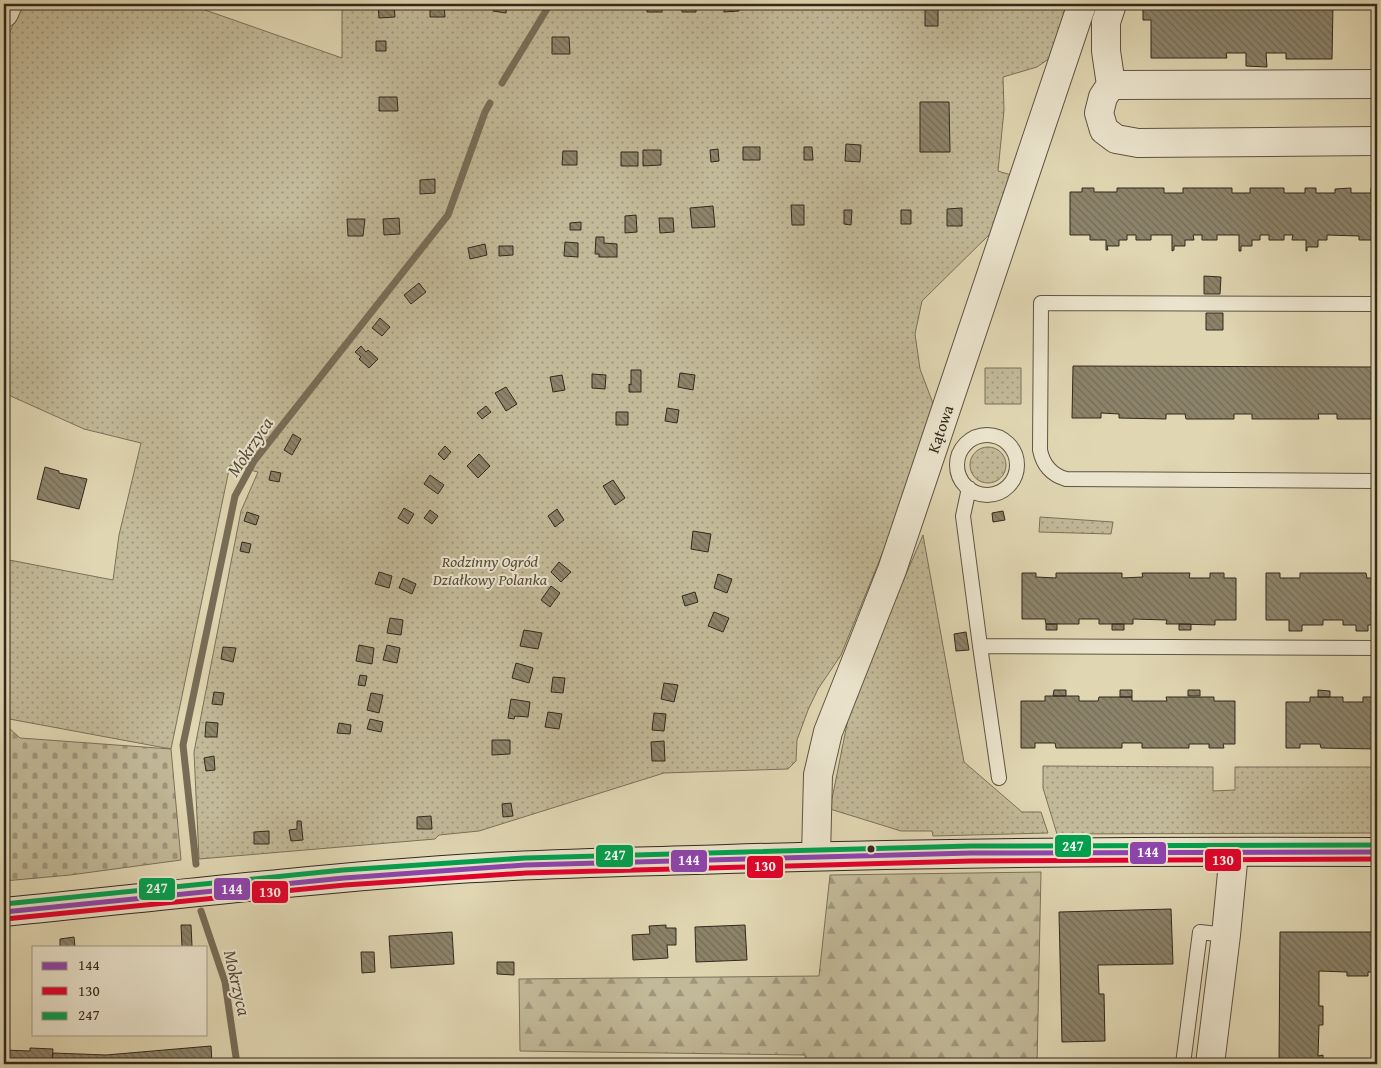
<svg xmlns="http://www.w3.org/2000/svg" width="1381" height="1068" font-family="'Gentium Book Plus',serif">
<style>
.green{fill:url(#green-dots);stroke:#7a715a}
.forest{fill:url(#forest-firs);stroke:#7a715a}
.cemetery{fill:url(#cemetery-stones);stroke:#7a715a}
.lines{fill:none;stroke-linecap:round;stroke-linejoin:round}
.stream{stroke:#776d57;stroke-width:7}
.building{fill:url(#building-back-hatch);stroke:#32291c}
.lane-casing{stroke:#5e5442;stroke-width:16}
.street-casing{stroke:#5e5442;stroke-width:30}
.secondary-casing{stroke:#32291c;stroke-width:30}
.lane{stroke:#ebe4cd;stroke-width:14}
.street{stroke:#ebe4cd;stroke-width:28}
.secondary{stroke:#ebe4cd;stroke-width:28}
.bus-1-casing{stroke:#ebe4cd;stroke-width:9}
.bus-2-casing{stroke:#ebe4cd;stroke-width:9}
.bus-3-casing{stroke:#ebe4cd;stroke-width:9}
.bus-1{stroke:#8e44ad;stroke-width:5}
.bus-2{stroke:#e4002b;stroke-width:5}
.bus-3{stroke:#02a04e;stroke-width:5}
.bus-dot{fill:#32291c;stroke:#ebe4cd;stroke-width:2}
.labels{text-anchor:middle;stroke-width:4;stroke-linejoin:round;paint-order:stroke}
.street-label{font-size:16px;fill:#32291c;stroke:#ebe4cd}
.park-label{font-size:16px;font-style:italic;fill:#564d3b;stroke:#ebe4cd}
.water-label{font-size:18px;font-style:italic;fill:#544b3a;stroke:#ebe4cd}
.line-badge{stroke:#ebe4cd;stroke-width:2}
.badge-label{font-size:14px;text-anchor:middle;font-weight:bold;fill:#fff}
</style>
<defs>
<pattern id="green-dots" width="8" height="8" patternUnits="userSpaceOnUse" patternTransform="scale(1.25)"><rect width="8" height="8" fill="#c2b998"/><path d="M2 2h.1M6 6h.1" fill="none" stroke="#9e967b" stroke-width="1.8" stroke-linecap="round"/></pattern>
<pattern id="forest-firs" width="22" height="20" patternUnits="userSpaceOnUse" patternTransform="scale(1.25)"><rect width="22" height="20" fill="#c2b998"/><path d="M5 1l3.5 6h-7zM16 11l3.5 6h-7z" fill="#9e967b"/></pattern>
<pattern id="cemetery-stones" width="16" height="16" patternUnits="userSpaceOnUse" patternTransform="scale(1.25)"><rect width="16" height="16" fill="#c2b998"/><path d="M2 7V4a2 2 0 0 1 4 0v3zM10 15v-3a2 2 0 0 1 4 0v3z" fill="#9e967b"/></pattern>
<pattern id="building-back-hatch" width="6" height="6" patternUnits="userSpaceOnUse" patternTransform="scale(1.25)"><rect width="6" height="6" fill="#8c836a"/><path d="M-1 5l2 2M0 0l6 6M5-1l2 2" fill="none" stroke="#736b56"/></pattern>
</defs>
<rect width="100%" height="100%" fill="#e0d6b2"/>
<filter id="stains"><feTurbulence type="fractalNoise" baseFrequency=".004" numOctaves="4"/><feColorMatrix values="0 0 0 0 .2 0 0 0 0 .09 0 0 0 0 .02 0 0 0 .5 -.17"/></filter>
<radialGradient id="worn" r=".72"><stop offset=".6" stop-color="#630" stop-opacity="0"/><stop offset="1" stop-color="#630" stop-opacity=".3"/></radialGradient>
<path class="green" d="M23,4H188L342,58V4H1067L1050,58L1037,67L1003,77L1004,110L998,171L1011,175L993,231L922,301L915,334L920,369L934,406L895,522L841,655L818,689L808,710L797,740L796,761L788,769L664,773L479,831L439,835L435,839L199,859L194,752L241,511L258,472L230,465L171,749L4,718V559L113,580L119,535L141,443L84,429L4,393V44Z
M985,368H1021V404H985Z
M970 465a18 18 0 1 1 36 0a18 18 0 1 1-36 0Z
M1040,517L1113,522L1111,534L1039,532Z
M923,535L964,762L1022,812H1041L1048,833L933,836L932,831H901L830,809L852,699Z
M1043,766L1213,767V791L1235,790V767H1377V833L1057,834L1043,788Z"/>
<path class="forest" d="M1041,872L1037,1064H806L805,1055L520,1051L519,979L819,976L830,875Z"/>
<path class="cemetery" d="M9,728L20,738L171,749L181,860L70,875L4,881V797Z"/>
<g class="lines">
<path class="stream" d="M502,83L550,4
M196,864L183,745L235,496L254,461L448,215L485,112L490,103
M201,911L225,982L237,1064"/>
</g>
<path class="building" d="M378,4H394L395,17L379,18Z
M430,4H444L445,17H430Z
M495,4H507L506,13L493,11Z
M647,4H662V12H647Z
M682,4H696V12H682Z
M724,4H739V11L724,12Z
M1143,4L1225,5V4H1333L1332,59H1286V53H1266L1267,67L1246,66V53H1226L1227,58H1151V20H1143Z
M925,9H938V26H925Z
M552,37H569L570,54H552Z
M376,41H386V51H376Z
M379,97H397L398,111H379Z
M920,102H949L950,152H920Z
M846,144L861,145L860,162L845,161Z
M743,147H760V160H743Z
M804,147H812L813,160H804Z
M718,149L719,161L711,162L710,150Z
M643,150H661V165L643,166Z
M563,151H577V165H562Z
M621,152H638V166H621Z
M435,179V193L420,194V180Z
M1082,188H1094V192H1117V188H1164V193H1183V188H1232V193H1250V188H1284V193H1305V188H1316V193H1335V189L1351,188V193H1371V188H1377V247H1374V251H1372V240H1359V236L1327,235V240H1318V247H1307V251H1306V240H1292L1293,235H1284V240H1269V235H1260V240H1252V246H1241V251H1239V235H1217V240H1202V235H1193L1194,240H1185V246H1174V250L1172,251V235H1151V240H1136V235H1127V240H1119V246H1107L1108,250H1106V240H1090V235H1070V192H1082Z
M791,205H804V225H792Z
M713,206L715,227L692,228L690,208Z
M962,208V226H947V209Z
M844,210H852L851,225L844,224Z
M901,210H911V224H901Z
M636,215L637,232L625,233V216Z
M399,218L400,234L384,235L383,219Z
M659,218H673L674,232L660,233Z
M347,219H365L363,236H348Z
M581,222V230H570V223Z
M596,237H604V243L617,244V257H599V254H595Z
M565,242L578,243V257L564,256Z
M485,244L487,255L470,259L468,248Z
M499,246H513V255L499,256Z
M1204,276L1221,277L1220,294H1204Z
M419,283L426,292L411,304L404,295Z
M1206,313H1223V330H1206Z
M380,318L390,327L382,336L372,328Z
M361,346L366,352L368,350L378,359L369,368L359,359L361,357L355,352Z
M1375,361H1377V419H1337V414H1318L1319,419H1252V414H1234V419H1186L1185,414H1166V419L1119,418V414L1101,413V418H1072L1073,366L1375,367Z
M631,370H641V392H629V384L631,385Z
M680,373L695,375L693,390L678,387Z
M592,374L606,375L605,389L592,388Z
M562,375L565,390L553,392L550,377Z
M506,387L517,404L506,411L495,393Z
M486,406L491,412L482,419L477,413Z
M667,408L679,410L677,423L665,421Z
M616,412H628V425H616Z
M293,434L301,439L292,455L284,450Z
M445,446L451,452L444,460L438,454Z
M479,454L490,466L478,478L467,466Z
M45,467L59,471V473L87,479L79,509L37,499Z
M271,471L281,473L279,482L269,480Z
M430,475L444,485L438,494L424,484Z
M613,480L625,498L615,505L603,486Z
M404,508L414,514L408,524L398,518Z
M557,509L564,520L555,527L548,516Z
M430,510L438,516L432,524L424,518Z
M1003,511L1005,520L993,522L992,513Z
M247,512L259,516L256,525L244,521Z
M693,531L711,534L708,552L691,549Z
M242,542L251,544L249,553L240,551Z
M559,562L571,572L561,582L551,572Z
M379,572L392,576L389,588L375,584Z
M1022,573H1036V577L1056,578V573H1122V578L1143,577L1142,573H1190L1189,578H1210V573H1224V578H1236V620H1215V625L1179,624H1166L1167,620L1133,619V624H1099V619H1079V624H1046L1045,619H1022Z
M1266,573H1280V578H1300V573H1366L1367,578H1377V625H1368V631H1356V625H1343V620H1323V625H1302V631H1289V620H1266Z
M718,574L732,579L727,593L714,588Z
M403,578L416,584L412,594L399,588Z
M551,586L560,593L550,607L541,600Z
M695,592L698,602L685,606L682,596Z
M714,612L729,618L723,632L708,626Z
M390,618L403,620L401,635L387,633Z
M1046,624H1057V630H1046Z
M1112,624H1124V630H1112Z
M1179,624H1191V630H1179Z
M524,630L542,633L538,649L520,646Z
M966,632L969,650L956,651L954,634Z
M359,645L374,648L372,664L356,661Z
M387,645L400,648L397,663L383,660Z
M223,647L236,648L233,662L221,659Z
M516,663L533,668L529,683L512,678Z
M360,675L367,676L365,686L358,685Z
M553,677L565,678L563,693L551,692Z
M664,683L678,685L674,702L661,699Z
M1054,690H1066V696H1053Z
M1120,690H1132V697H1120Z
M1188,690H1200V696H1188Z
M1318,690L1330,691V697H1318Z
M214,692L224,693L222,705L212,704Z
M371,693L383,695L379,713L367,710Z
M1045,696H1079V701H1098L1099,697H1132V701H1167L1166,697H1214V701H1235V744H1223L1224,748H1209V744H1189V748H1142V743H1122V748H1056L1055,743H1035V748H1021V701H1045Z
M1310,697H1343V702H1363V697H1377V749L1321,748L1320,744H1300V748H1286V702H1310Z
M511,699L530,702L528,717L515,716L514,719L508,718Z
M548,712L562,714L559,729L545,727Z
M654,713L666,714L664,731L652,730Z
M370,719L383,722L381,732L367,729Z
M206,722L218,723L217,737H205Z
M339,723L351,725L350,734L337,733Z
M492,740H510V754L492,755Z
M664,741L665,761H652L651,742Z
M214,756L215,770L206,771L204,758Z
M511,803L513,816L503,817L502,804Z
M431,816L432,829H417V817Z
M297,821H301L303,840L291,841L289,830L297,829Z
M269,831V844H254V832Z
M1171,909L1173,964L1098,965L1099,994H1104L1105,1041L1062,1042L1059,912Z
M181,925H191L192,946L182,947Z
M666,925V928H676V945H667L668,958L633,960L632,935L650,934L649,926Z
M745,925L747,960L696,962L695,927Z
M452,932L454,964L391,968L389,936Z
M1280,932H1377V972H1368V976H1347V972L1319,971V1006H1323V1025H1319L1318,1056L1323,1055V1064H1279Z
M74,937L75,947H60V939Z
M361,952H374L375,972L362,973Z
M497,962H514V975L497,974Z
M211,1046L212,1064H52L53,1053L106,1055Z
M30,1048L53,1049L52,1064H4V1050L30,1051Z"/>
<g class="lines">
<g class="lane-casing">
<path id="lane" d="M1377,304L1041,303L1040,450C1043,465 1052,475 1066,479L1377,481
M957 465a30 30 0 1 1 60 0a30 30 0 1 1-60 0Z
M969,488L963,516L980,646
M999,778L980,646L1377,648
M1183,1064L1200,932L1226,935"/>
</g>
<g class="street-casing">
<path id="street" d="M1112,4L1106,22V51L1111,85L1103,97L1099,113L1104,130L1116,139L1138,143L1377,141
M4,13L8,4
M1111,85L1377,84
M816,856L818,775L828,732L892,570L1082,4
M1210,1064L1226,935L1234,852"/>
</g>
<g class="secondary-casing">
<path id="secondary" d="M4,912C155,897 306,879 458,869C548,863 638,862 727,859C944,852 1161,851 1377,852"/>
</g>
<use href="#lane" class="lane"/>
<use href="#street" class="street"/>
<use href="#secondary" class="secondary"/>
<g class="bus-1-casing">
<path id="bus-1" d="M4,912L344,878L525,865L971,853L1377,852"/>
</g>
<g class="bus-2-casing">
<path id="bus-2" d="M5,919L345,885L526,873L971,861L1377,859"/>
</g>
<g class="bus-3-casing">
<path id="bus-3" d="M4,904L343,870L525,858L971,846L1377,845"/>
</g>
<use href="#bus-1" class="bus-1"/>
<use href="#bus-2" class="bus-2"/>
<use href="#bus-3" class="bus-3"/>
</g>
<circle class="bus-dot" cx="871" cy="849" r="4.5"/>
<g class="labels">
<g class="street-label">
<text transform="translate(940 429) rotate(-71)" y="6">Kątowa</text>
</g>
<g class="park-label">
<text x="490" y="567">Rodzinny Ogród<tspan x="490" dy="18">Działkowy Polanka</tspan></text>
</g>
<g class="water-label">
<text transform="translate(250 447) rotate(-56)" y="6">Mokrzyca</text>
<text transform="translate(237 983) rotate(77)" y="6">Mokrzyca</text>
</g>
</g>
<g class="line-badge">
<rect x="1054" y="834" width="38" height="24" rx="5" fill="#02a04e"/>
<rect x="1129" y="841" width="38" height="24" rx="5" fill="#8e44ad"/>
<rect x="595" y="844" width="39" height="24" rx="5" fill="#02a04e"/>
<rect x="1204" y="848" width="38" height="24" rx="5" fill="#e4002b"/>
<rect x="670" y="849" width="38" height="24" rx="5" fill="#8e44ad"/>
<rect x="746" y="855" width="38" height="24" rx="5" fill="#e4002b"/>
<rect x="138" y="877" width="38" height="24" rx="5" fill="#02a04e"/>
<rect x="213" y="877" width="38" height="24" rx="5" fill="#8e44ad"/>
<rect x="251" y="880" width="38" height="24" rx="5" fill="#e4002b"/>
</g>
<g class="badge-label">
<text x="1073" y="851">247</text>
<text x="1148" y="857">144</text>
<text x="615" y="860">247</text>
<text x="1223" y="865">130</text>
<text x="689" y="865">144</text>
<text x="765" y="871">130</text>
<text x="157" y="893">247</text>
<text x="232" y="894">144</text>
<text x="270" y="897">130</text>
</g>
<rect width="1381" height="1068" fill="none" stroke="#e0d6b2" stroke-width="20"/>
<rect x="5" y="5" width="1371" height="1058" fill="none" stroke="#32291c" stroke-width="2.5"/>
<rect x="10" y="10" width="1361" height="1048" fill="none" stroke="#32291c"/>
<rect x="32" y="946" width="175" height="90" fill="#ebe4cd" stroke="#a19986"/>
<rect x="42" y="962" width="25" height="8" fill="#8e44ad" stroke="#a19986"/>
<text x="78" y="970" font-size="15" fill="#32291c">144</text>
<rect x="42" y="987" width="25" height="8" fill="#e4002b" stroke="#a19986"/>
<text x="78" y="996" font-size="15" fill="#32291c">130</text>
<rect x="42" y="1012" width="25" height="8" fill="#02a04e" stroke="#a19986"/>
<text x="78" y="1020" font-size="15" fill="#32291c">247</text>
<rect width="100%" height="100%" filter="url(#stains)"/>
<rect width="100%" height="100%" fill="url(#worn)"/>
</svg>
